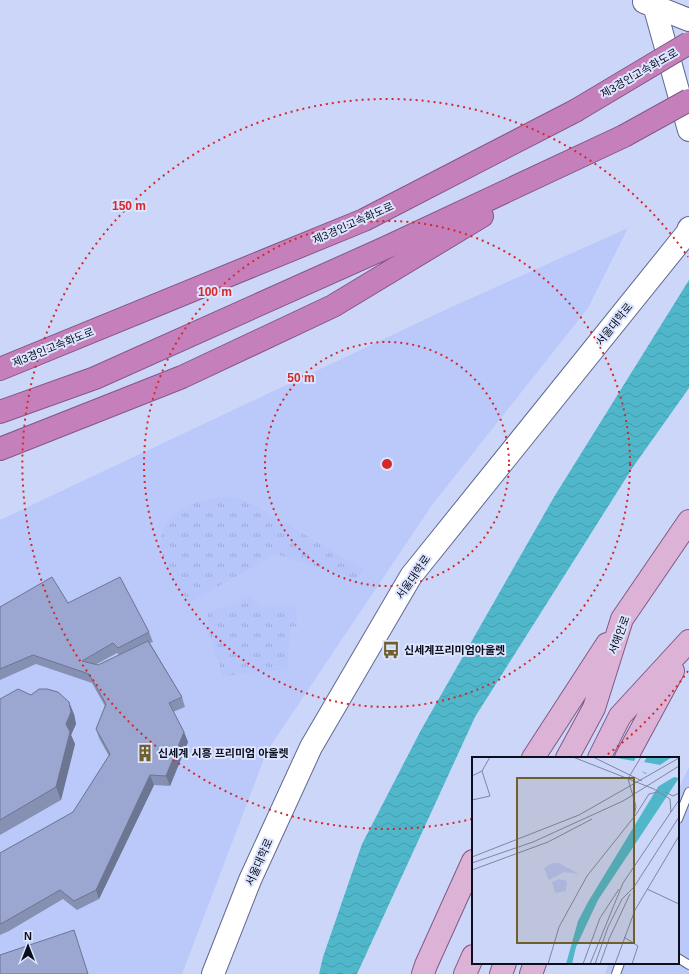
<svg xmlns="http://www.w3.org/2000/svg" width="689" height="974" font-family="Helvetica,'Noto Sans KR',sans-serif">
<style>
.built{fill:#bac9fa}
.grass{fill:url(#grass-tufts)}
.water{fill:url(#water-waves)}
.lines{fill:none;stroke-linecap:round;stroke-linejoin:round}
.lane-casing{stroke:#606a90;stroke-width:10}
.secondary-casing{stroke:#606a90;stroke-width:24}
.primary-casing{stroke:#845884;stroke-width:24}
.highway-casing{stroke:#845884;stroke-width:24}
.lane{stroke:#fff;stroke-width:8}
.secondary{stroke:#fff;stroke-width:22}
.primary{stroke:#dcb3d6;stroke-width:22}
.highway{stroke:#c580bb;stroke-width:22}
.highway-bridge-casing{stroke:#845884;stroke-width:24;stroke-linecap:butt}
.highway-bridge{stroke:#c580bb;stroke-width:22}
.wall{fill:#8590b3;fill-rule:evenodd}
.shaded-wall{fill:#6c7592}
.building{fill:#9ba7d0;stroke:#6c7592}
.ring{fill:none;stroke:#d62828;stroke-width:2;stroke-dasharray:2 4}
.labels{text-anchor:middle;stroke-width:4;stroke-linejoin:round;paint-order:stroke}
.street-label{font-size:11px;fill:#0b0e1d;stroke:#dce4fe}
.poi-label{font-size:11px;font-weight:bold;fill:#0b0e1d;stroke:#dce4fe;text-anchor:start}
.inset-road{fill:none;stroke:#7f86a1;stroke-width:1}
.view{fill:#6f5f2d;fill-opacity:0.15;stroke:#6f5f2d;stroke-width:2}
.inset-edge{fill:none;stroke:#0b0e1d;stroke-width:2}
.centre{fill:#d62828;stroke:#dce4fe;stroke-width:2}
.ring-label{font-size:12px;text-anchor:middle;font-weight:bold;fill:#d62828;stroke:#dce4fe;stroke-width:4;stroke-linejoin:round;paint-order:stroke}
</style>
<defs>
<pattern id="grass-tufts" width="24" height="20" patternUnits="userSpaceOnUse"><rect width="24" height="20" fill="#b7c6fa"/><path d="M3 7l-1-3M5 7V3M7 7l1-3M15 17l-1-3M17 17v-4M19 17l1-3" fill="none" stroke="#9ca9d6"/></pattern>
<pattern id="water-waves" width="16" height="10" patternUnits="userSpaceOnUse"><rect width="16" height="10" fill="#50b7cb"/><path d="M0 5q4-4 8 0t8 0" fill="none" stroke="#449cae"/></pattern>
</defs>
<rect width="100%" height="100%" fill="#ccd6f9"/>
<path class="built" d="M628,228L588,308L432,505L267,751L182,974H0V520L445,310Z
M689,767V974H605L609,963H678V790Z"/>
<path class="grass" d="M226,497L237,498L247,501L363,569L357,579L276,554L189,603C180,588 168,574 163,557C150,515 193,499 226,497Z
M250,597L260,607H296L297,626L290,627L287,669L223,676L208,631V613Z"/>
<path class="water" d="M689,280V388L633,467L475,717L357,974H319L323,957L362,844L421,730L554,497Z"/>
<g class="lines">
<g class="lane-casing">
<path id="lane" d="M678,819L689,792
M678,958L689,965
M616,974L620,963"/>
</g>
<g class="secondary-casing">
<path id="secondary" d="M644,2L689,20
M654,5L689,130
M213,974L250,880L311,747L411,576L687,233L689,228"/>
</g>
<g class="primary-casing">
<path id="primary" d="M533,758L607,644
M567,758L594,708L622,619L689,521
M599,758L620,716L689,641
M626,758L673,671
M423,974L426,965L473,861
M465,974L473,956
M501,974L505,963
M531,974L535,963"/>
</g>
<g class="highway-casing">
<path id="highway" d="M0,369L364,220L575,111
M0,412L95,378L385,248L624,136
M0,449L182,377L333,306L482,216"/>
</g>
<use href="#lane" class="lane"/>
<use href="#secondary" class="secondary"/>
<use href="#primary" class="primary"/>
<use href="#highway" class="highway"/>
<g class="highway-bridge-casing">
<path id="highway-bridge" d="M575,111L689,43
M624,136L689,100"/>
</g>
<use href="#highway-bridge" class="highway-bridge"/>
</g>
<path class="wall" d="M68,603L149,632L153,642L150,643L182,697L185,707L173,712L184,732L188,742L170,786L154,785L99,899L77,910L63,899L9,931L0,935V853L73,812L109,756L99,738L96,729L105,706L92,683L36,664L0,680V607ZM117,653L119,655L98,665H95Z
M0,699L74,714L76,724L71,735L75,744L61,800L0,835Z"/>
<path class="shaded-wall" d="M69,702L74,714L76,724L71,735L75,744L61,800L56,787Z
M184,732L188,742L170,786L166,776Z
M150,775L154,785L99,899L96,890Z"/>
<path class="building" d="M52,577L68,603L120,577L149,632L118,648L113,643L82,661L98,665L148,641L182,697L169,703L184,732L166,776L150,775L96,890L74,901L60,890L6,921L0,924V853L73,812L110,754L96,729L106,704L89,674L33,655L0,669V607Z
M18,689L31,695L39,689H47L58,692L69,702L71,712L66,724L70,732L56,787L0,820V699Z
M74,930L88,974H0V955Z"/>
<g class="ring">
<circle cx="387" cy="464" r="122"/>
<circle cx="387" cy="464" r="243"/>
<path d="M688 671A365 365 0 0 1 604 757M472 819A365 365 0 1 1 688 257"/>
</g>
<defs>
<g id="bus-bare" transform="scale(1.38)"><path d="M-5-6H5V4H4V6H2V4H-2V6H-4V4H-5ZM-3.5-4V0h7V-4ZM-3.5 1.2v1.5H-2V1.2ZM2 1.2v1.5H3.5V1.2Z" fill="#6f5f2d" stroke="#dce4fe" stroke-width="2.5" paint-order="stroke"/></g>
<g id="building-bare" transform="scale(1.38)"><path d="M-4-6H4V6H1V3H-1V6H-4ZM-2.5-4.3h1.7v1.8h-1.7ZM.8-4.3h1.7v1.8H.8ZM-2.5-1h1.7V.8h-1.7ZM.8-1h1.7V.8H.8Z" fill="#6f5f2d" stroke="#dce4fe" stroke-width="2.5" paint-order="stroke"/></g>
</defs>
<g fill-rule="evenodd">
<use href="#bus-bare" x="391" y="650"/>
<use href="#building-bare" x="145" y="753"/>
</g>
<g class="labels">
<g class="street-label">
<text transform="translate(639 73) rotate(-30)" y="4">제3경인고속화도로</text>
<text transform="translate(353 223) rotate(-24)" y="4">제3경인고속화도로</text>
<text transform="translate(614 324) rotate(-51)" y="4">서울대학로</text>
<text transform="translate(53 347) rotate(-22)" y="4">제3경인고속화도로</text>
<text transform="translate(413 577) rotate(-55)" y="4">서울대학로</text>
<text transform="translate(619 635) rotate(-69)" y="4">서해안로</text>
<text transform="translate(259 862) rotate(-66)" y="4">서울대학로</text>
</g>
<g class="poi-label">
<text x="404" y="654">신세계프리미엄아울렛</text>
<text x="158" y="757">신세계 시흥 프리미엄 아울렛</text>
</g>
</g>
<g transform="translate(472 757)">
<rect width="207" height="207" fill="#ccd6f9"/>
<path d="M80,106H87L107,117L92,115L77,123L72,111ZM87,122L95,124L94,134L83,136L80,125Z" fill="#b7c6fa"/>
<path d="M141,0H207V21L126,143L104,190L100,207H94L106,164L116,145L189,25L170,15L167,10Z" fill="#50b7cb"/>
<path d="M139,0L162,4L164,0H175L172,5L188,8L200,0H207V21L202,20L182,32L187,25L172,18L175,16L167,14L165,11L157,10Z" fill="#ccd6f9"/>
<path class="inset-road" d="M101,0L182,32L198,42L199,55M121,0L170,24M0,19L10,14L18,0M157,20L169,0M193,35L201,39L207,36M0,43L18,39L10,14M163,59L177,37L186,35M0,100L107,58L207,1M0,106L61,85L151,44L207,9M0,113L76,85L120,62M175,132L207,147M152,180L166,189L160,207M76,207L87,170L115,119L162,60L164,49L156,22M111,207L128,161L147,132M118,207L151,126L207,43M123,207L136,170L150,142L162,130L207,60M128,207L137,182L158,137M143,207L163,153L207,79"/>
<path class="view" d="M45,21H162V186H45Z"/>
<rect width="207" height="207" class="inset-edge"/>
</g>
<circle cx="387" cy="464" r="6" class="centre"/>
<g class="ring-label">
<text x="129" y="210">150 m</text>
<text x="215" y="296">100 m</text>
<text x="301" y="382">50 m</text>
</g>
<g transform="translate(28 946)" stroke="#dce4fe" stroke-width="3" paint-order="stroke">
<path d="M0-3L7 15L0 10L-7 15Z" fill="#0b0e1d"/>
<text y="-6" font-size="11" font-weight="bold" text-anchor="middle" fill="#0b0e1d">N</text>
</g>
</svg>
